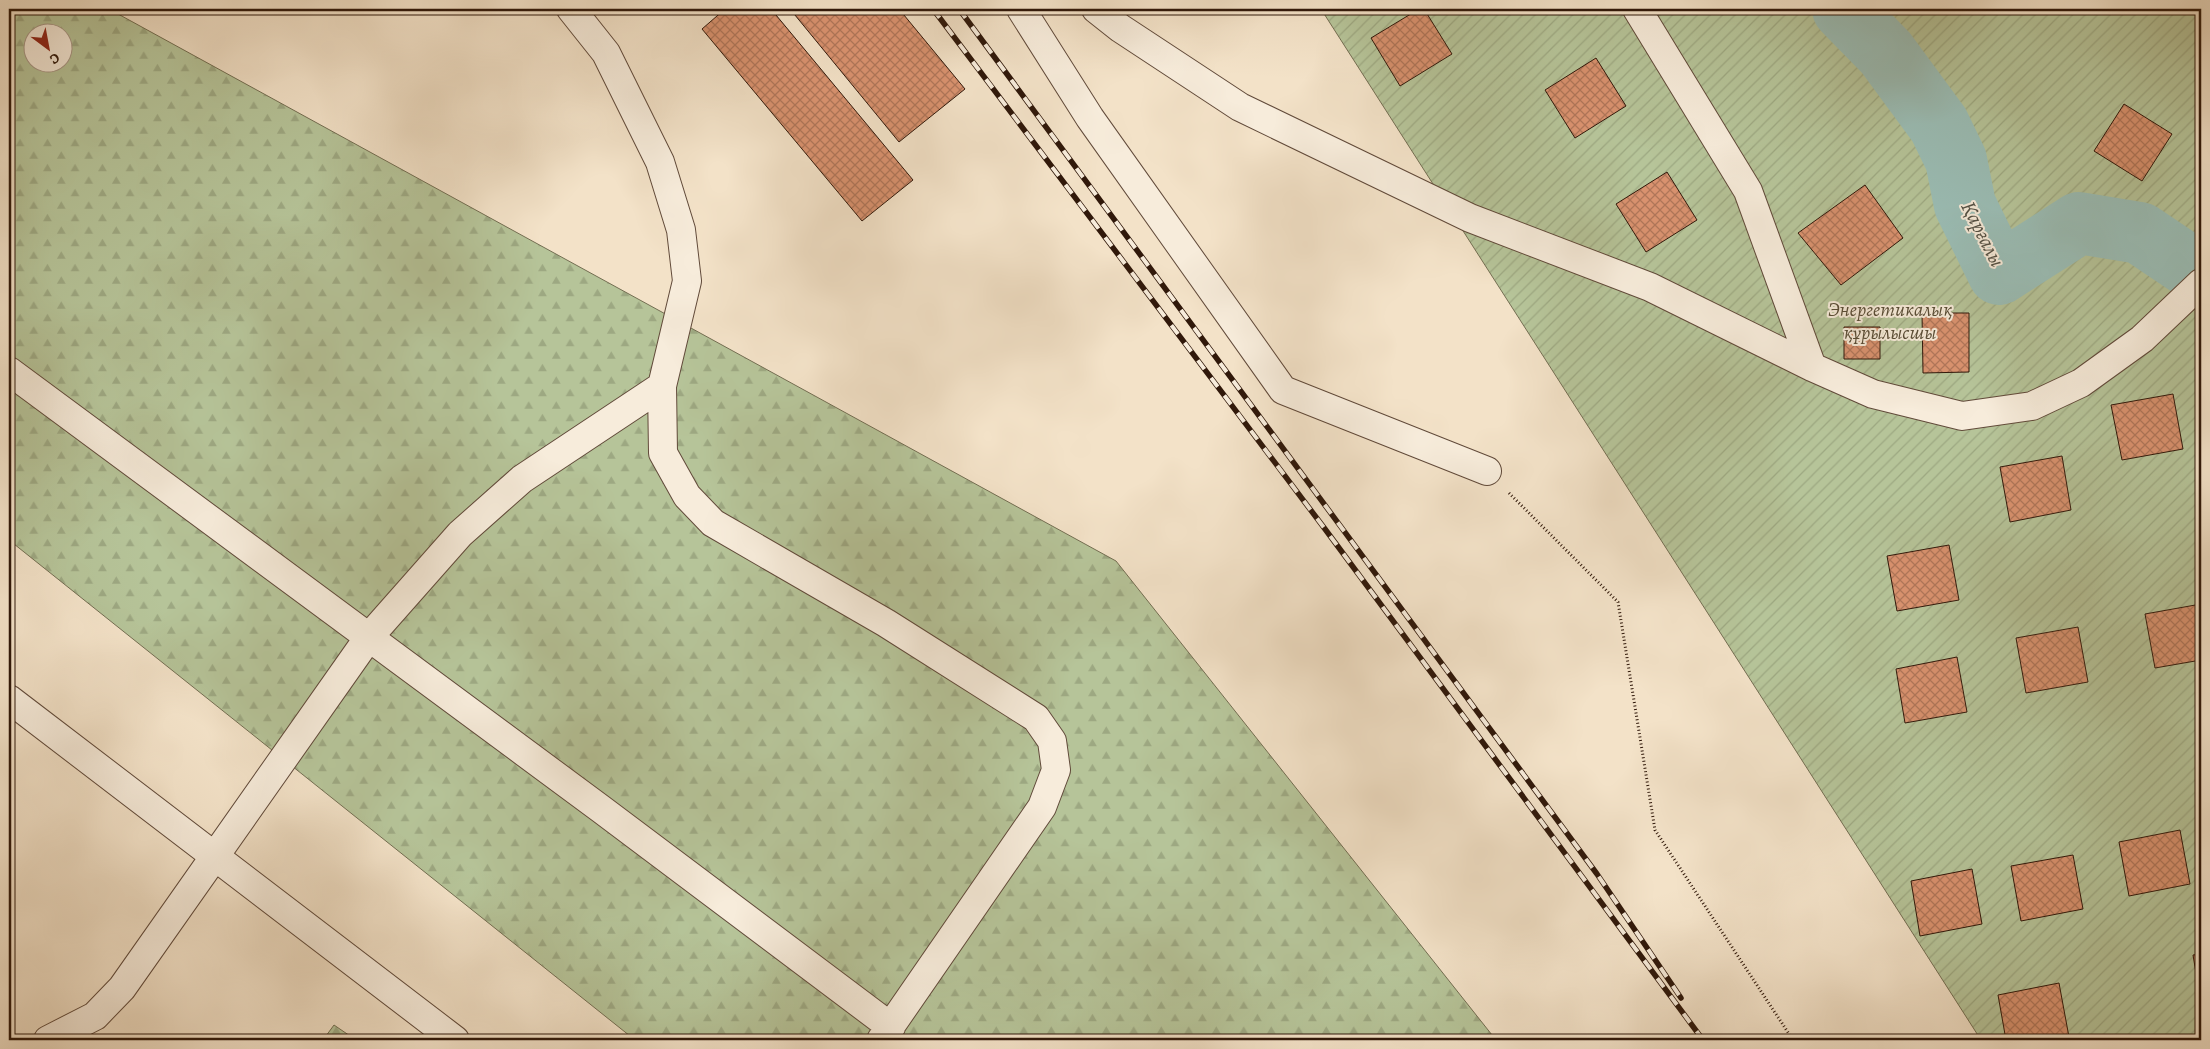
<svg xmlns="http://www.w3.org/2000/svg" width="2210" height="1049" font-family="Alegreya,serif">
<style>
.forest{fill:url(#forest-firs);stroke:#736e52;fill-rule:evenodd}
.garden{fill:url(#garden-furrows);stroke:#736e52}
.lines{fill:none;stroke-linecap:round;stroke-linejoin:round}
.river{stroke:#9bbeb6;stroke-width:62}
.building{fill:url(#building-cross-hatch);stroke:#30180a}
.minor-casing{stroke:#614a3a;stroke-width:30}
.path{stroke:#30180a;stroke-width:3;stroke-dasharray:1 2.5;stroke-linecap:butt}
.minor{stroke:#f7ecdb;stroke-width:28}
.rail-casing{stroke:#30180a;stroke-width:5.5}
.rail{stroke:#f7ecdb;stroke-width:4;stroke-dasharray:11;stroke-linecap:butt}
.labels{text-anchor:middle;stroke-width:4;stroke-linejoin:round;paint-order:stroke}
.park-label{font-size:20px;font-style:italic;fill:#584c35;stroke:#f7ecdb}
.water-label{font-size:21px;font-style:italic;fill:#555246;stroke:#f7ecdb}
</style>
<defs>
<pattern id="forest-firs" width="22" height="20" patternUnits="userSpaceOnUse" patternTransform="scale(1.25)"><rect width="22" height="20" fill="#b6c499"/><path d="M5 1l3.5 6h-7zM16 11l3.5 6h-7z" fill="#9da882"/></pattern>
<pattern id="garden-furrows" width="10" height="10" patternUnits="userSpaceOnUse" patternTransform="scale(1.25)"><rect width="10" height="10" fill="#b6c499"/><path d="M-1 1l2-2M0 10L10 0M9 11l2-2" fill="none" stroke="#9da882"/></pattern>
<pattern id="building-cross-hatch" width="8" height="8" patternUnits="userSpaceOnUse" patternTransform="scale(1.25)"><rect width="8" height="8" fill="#d9926f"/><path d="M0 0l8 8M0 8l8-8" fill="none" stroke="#b07659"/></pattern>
</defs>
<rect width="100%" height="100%" fill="#f3e2c8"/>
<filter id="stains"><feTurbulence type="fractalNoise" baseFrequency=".004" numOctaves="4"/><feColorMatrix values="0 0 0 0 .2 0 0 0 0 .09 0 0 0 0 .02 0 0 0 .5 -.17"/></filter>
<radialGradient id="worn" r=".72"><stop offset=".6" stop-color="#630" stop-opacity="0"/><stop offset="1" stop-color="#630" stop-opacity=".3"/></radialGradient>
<path class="forest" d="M9,9H109L1116,561L1496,1040H635L9,540ZM32,32H62V62H32Z
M334,1025L356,1040H323Z"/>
<path class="garden" d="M1321,9H2201V1040H1981Z"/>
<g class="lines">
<path class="river" d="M1843,9L1886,53L1939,125L1956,160L1965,205L1999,274L2079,223L2140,233L2201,274"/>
</g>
<path class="building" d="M725,9H771L913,180L862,221L702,29Z
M790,9H899L965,89L899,142Z
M1419,9H1424L1452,54L1400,86L1371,38Z
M1596,58L1626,106L1575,138L1545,90Z
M2124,104L2172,134L2142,181L2094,151Z
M1667,172L1697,220L1646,252L1616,204Z
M1865,185L1903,238L1841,285L1798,233Z
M1922,313H1969V372L1923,373Z
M1844,327H1880V359H1844Z
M2173,394L2183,449L2122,460L2111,405Z
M2062,456L2071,510L2010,522L2000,467Z
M1949,545L1959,600L1897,611L1887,556Z
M2201,604V660L2155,668L2145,614Z
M2078,627L2088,682L2026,693L2016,638Z
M1957,657L1967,712L1905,723L1896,669Z
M2180,830L2190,884L2129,896L2119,842Z
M2073,855L2083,909L2021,921L2011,866Z
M1972,869L1982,924L1920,936L1911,881Z
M2201,954V1003L2193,955Z
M2059,983L2069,1037L2055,1040H2006L1998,995Z"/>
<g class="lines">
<g class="minor-casing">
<path id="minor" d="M571,9L606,53L660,162L681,230L687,281L662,386L663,453L687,496L713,523L886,623L1036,718L1052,741L1056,770L1042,807L881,1040
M1021,9L1090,118L1283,390L1487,471
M1096,9L1120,28L1240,107L1470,218L1650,287L1812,367L1873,394L1962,416L2032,406L2081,383L2142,339L2201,283
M1637,9L1748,191L1812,367
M9,371L601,809L891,1027
M9,699L455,1040
M48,1040L95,1016L122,988L369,637L460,534L522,479L662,386"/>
</g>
<path class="path" d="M1509,493L1618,602L1655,830L1793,1040"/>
<use href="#minor" class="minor"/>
<g class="rail-casing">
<path id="rail" d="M933,9L1325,529L1703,1040
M959,9L1597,874L1681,998"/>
</g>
<use href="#rail" class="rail"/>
</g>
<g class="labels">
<g class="park-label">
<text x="1890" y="316">Энергетикалық<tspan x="1890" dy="23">құрылысшы</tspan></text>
</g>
<g class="water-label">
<text transform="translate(1983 234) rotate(63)" y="7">Қарғалы</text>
</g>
</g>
<rect width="2210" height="1049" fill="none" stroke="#f3e2c8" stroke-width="30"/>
<rect x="10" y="10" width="2190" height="1029" fill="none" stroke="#30180a" stroke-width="2.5"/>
<rect x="15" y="15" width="2180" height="1019" fill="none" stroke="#30180a"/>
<g transform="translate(48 48) rotate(148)"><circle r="24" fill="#f7ecdb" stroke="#a79787"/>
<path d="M0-4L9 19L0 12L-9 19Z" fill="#8f2418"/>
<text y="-8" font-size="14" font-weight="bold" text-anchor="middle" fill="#30180a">С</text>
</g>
<rect width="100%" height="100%" filter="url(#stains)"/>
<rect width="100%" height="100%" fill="url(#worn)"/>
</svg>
